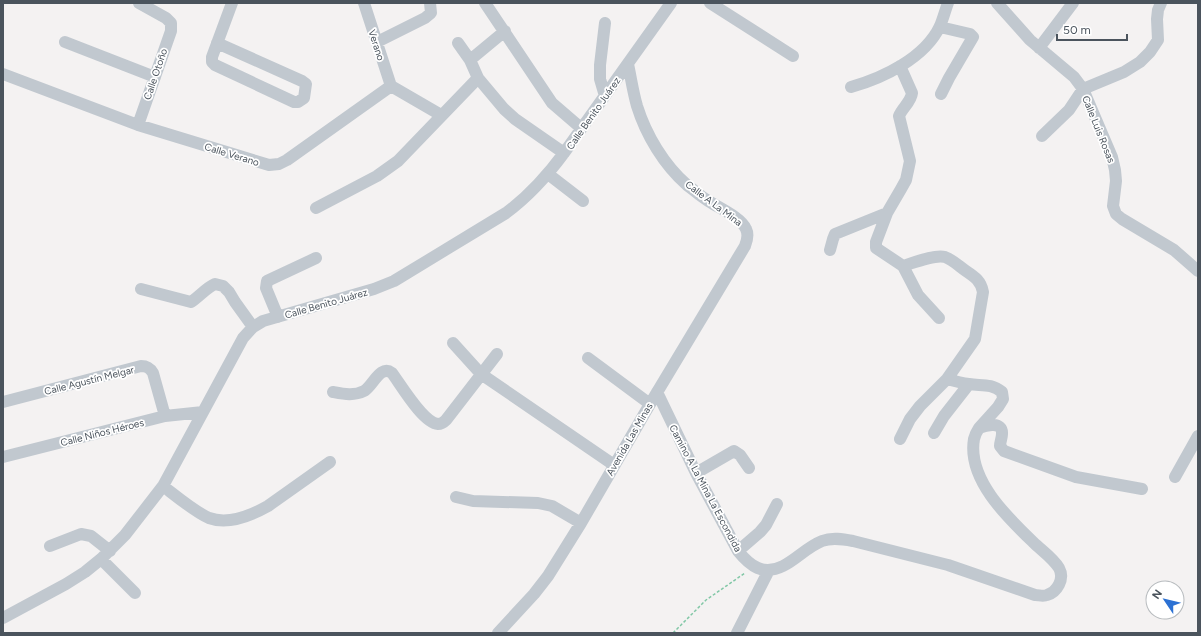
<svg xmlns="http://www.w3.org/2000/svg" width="1201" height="636" font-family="Figtree,sans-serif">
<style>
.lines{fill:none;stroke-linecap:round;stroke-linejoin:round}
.path{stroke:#81c7a6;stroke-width:1.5;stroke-dasharray:3 2;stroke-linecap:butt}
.minor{stroke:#c1c8cf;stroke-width:12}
.labels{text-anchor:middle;stroke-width:3.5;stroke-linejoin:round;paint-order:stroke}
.street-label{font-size:10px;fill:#4b545d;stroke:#fff}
</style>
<rect width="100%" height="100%" fill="#f4f2f2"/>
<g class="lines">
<path class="path" d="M673,633L706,600L745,573"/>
<path class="minor" d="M364,3L391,86
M485,3L552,103L581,128
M710,3L793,56
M997,3L1030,40L1074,77L1083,89L1112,157L1115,170L1116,181L1113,206L1116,214L1122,219L1174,250L1198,271
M940,27L970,34L973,37L949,78L941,94
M65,42L155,77
M377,42L425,18L431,13L430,3
M217,43L302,81L306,84L304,98L298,102H294L215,65L212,62V57L232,3
M458,43L470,60L478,78L504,109L515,119L564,153
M1039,48L1073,3
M470,60L505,31
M3,74L138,125L269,165L279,164L287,160L391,86
M391,86L441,115
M851,87C883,78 925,58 940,26C943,19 945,11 948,3
M605,96L600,79V65L605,23
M138,125L171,31V23L166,18L139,3
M1042,136L1069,110L1083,89L1124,72L1140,62L1150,52L1158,40L1157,19L1158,10L1161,3
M548,174L583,201
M316,208L377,176L398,161L478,78
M887,213L876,242V248L903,266L918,295L939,318
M830,250L833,239L835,234L887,213L901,189L906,180L910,161L899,116C902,108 911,102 912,93L900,66
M903,266C913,263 935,254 945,257C953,260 960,267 966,271C975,277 981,281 983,292L975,339L947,379
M141,289L191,302C200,296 206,288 215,284L223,286L229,292L235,302L253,327
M278,317L266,288L267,281L316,258
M453,343L481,374L614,465
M588,358L650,404
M333,392C344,394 354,396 364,391C373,386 380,364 392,373C401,385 423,423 438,424C441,424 444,422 446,420L497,354
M657,392L696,473L738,551C750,566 763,576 783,566C797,559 807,547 822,541C832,537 843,539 853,541L948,565L1035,595C1039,595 1043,597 1047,595C1057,592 1065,579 1059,568C1053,558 1041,550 1033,542C1007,517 967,479 974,439C975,435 977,431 979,428C986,425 1003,421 1002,434C1002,438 1000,442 1000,446L1004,451L1076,477L1142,489
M3,402L141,366C147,366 150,368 153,373L165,416
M934,433L944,416L969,384
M900,439L910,419L920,406L947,379C954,381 961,383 969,384C981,386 991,383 1002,392L1003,399L998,407L979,428
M3,457L165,416L203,412
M696,473L734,451L740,455L749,468
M1175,477L1198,436
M163,486C176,496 195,512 209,518C228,525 252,515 268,506L330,462
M456,497L473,501L538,503L552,506L581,523
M50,546L81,534L91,536L110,551
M738,551L760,532L766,525L777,504
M101,559L135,593
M3,618L66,584L85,572L101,559L125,535L163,486L243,338L253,327L263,321L374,289L394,281L506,213C529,196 547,176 564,153L671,3
M498,633L534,594L548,576L581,523L650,404L745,246C747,241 749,235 746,229C741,217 717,207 707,200C700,196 694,190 687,185C664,165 646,135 637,106C633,92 631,78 628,64
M737,633L769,570"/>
</g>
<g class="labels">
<g class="street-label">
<text transform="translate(377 45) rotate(72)" y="4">Verano</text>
<text transform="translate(155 74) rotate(-71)" y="4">Calle Otoño</text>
<text transform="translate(593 113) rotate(-55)" y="4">Calle Benito Juárez</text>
<text transform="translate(1099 129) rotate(68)" y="4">Calle Luis Rosas</text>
<text transform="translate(232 154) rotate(17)" y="4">Calle Verano</text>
<text transform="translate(714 203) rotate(37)" y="4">Calle A La Mina</text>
<text transform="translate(326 303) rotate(-16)" y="4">Calle Benito Juárez</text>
<text transform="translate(89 380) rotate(-14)" y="4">Calle Agustín Melgar</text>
<text transform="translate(102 432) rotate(-14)" y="4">Calle Niños Héroes</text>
<text transform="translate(629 439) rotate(-60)" y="4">Avenida Las Minas</text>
<text transform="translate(706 488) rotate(62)" y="4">Camino A La Mina La Escondida</text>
</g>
</g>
<rect width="1201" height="636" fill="none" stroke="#4b545d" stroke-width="8"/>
<g transform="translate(1165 600) rotate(305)"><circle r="19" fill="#ffffff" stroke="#b7bbbe"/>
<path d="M0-3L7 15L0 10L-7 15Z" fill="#2c71d3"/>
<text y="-6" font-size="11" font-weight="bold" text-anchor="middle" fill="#4b545d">N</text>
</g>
<path d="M1057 34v6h70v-6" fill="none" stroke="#4b545d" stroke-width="2"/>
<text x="1063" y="34" font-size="12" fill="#4b545d" stroke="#ffffff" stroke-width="3" paint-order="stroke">50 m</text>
</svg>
